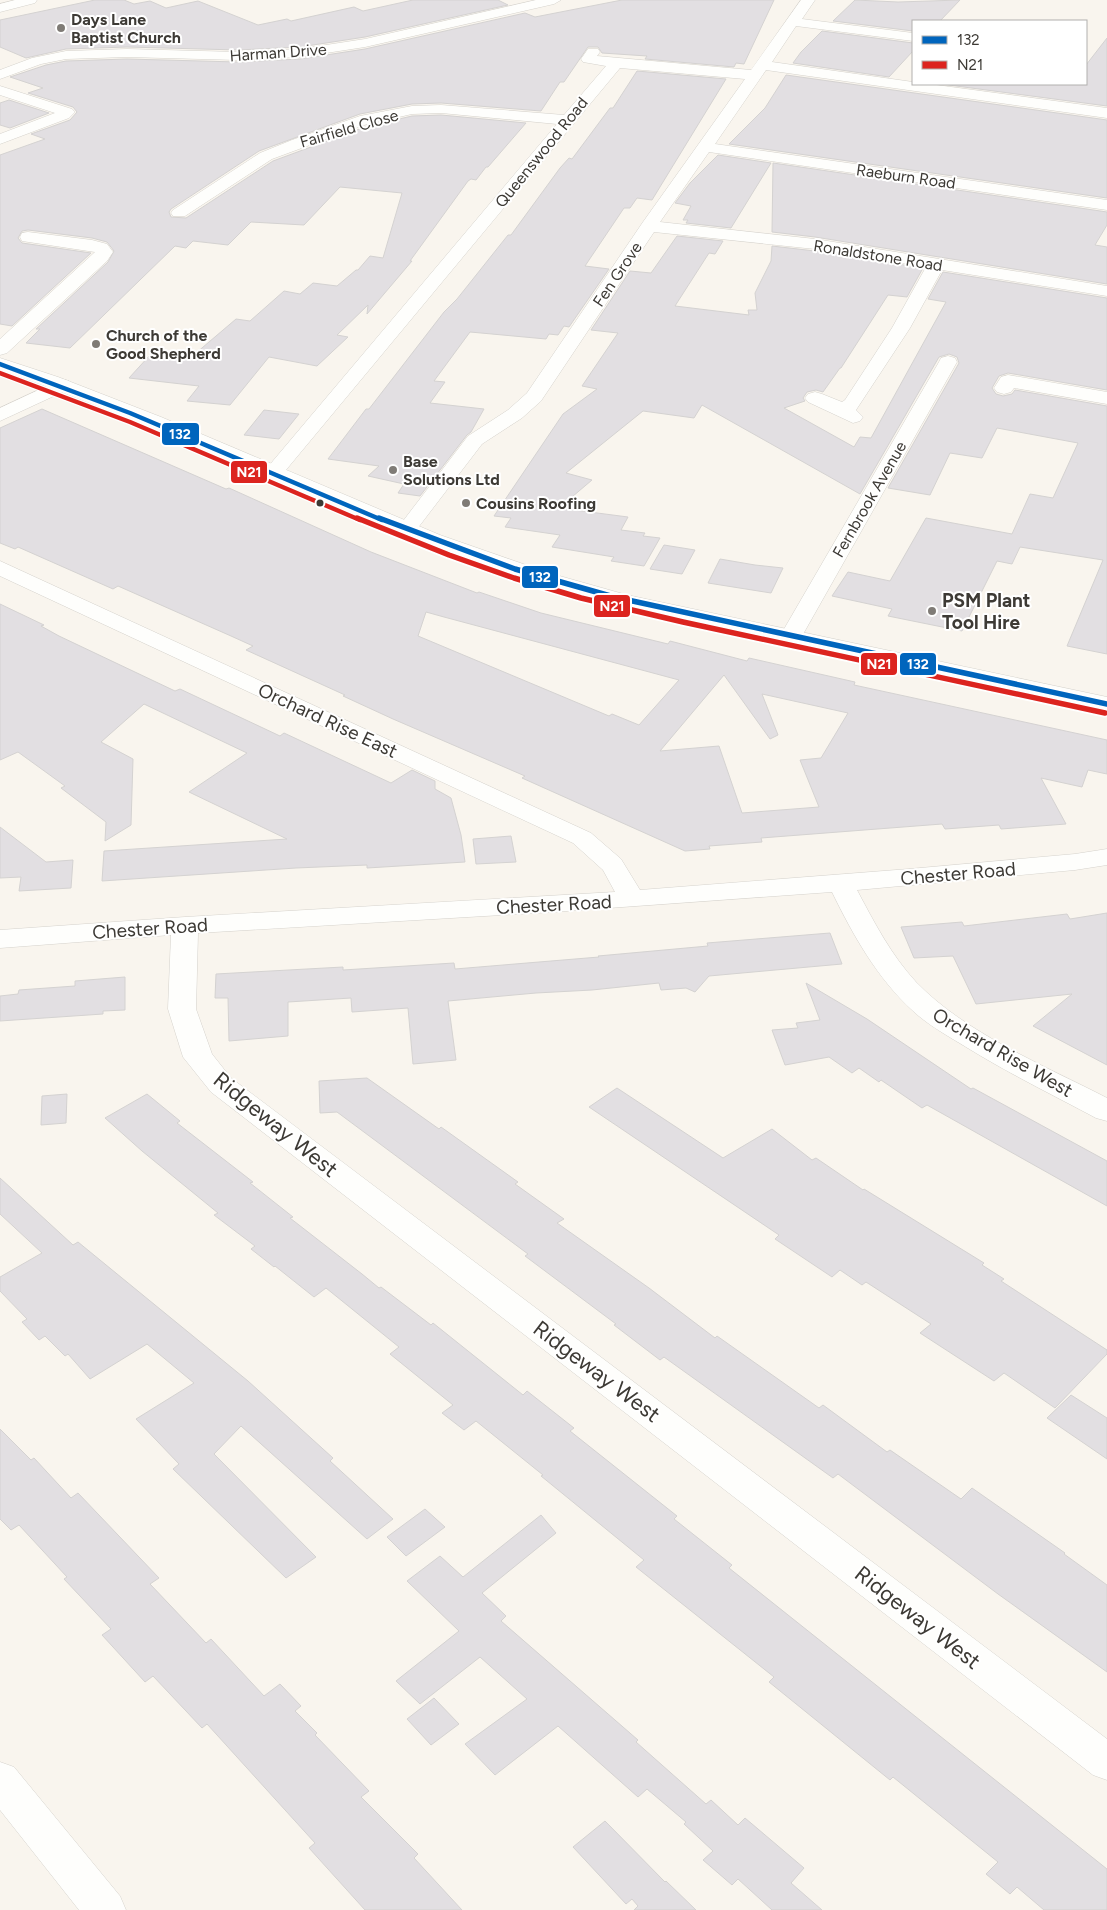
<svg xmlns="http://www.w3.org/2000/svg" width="1107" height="1910" font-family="Figtree,sans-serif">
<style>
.building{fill:#e2dfe2;stroke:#d4d2d1;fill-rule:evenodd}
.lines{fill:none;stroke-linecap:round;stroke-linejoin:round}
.minor-casing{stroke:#d5d2cc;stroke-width:1}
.major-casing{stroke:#d5d2cc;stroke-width:1}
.highway-casing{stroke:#d5d2cc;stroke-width:1}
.minor{fill:#fefefc;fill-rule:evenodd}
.major{fill:#fefefc;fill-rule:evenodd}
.highway{fill:#fefefc;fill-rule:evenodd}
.bus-1-far1-casing{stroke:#fff;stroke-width:7}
.bus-1-casing{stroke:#fff;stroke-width:9}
.bus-2-far1-casing{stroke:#fff;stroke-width:7}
.bus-2-casing{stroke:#fff;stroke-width:9}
.bus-1-far1{stroke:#0065bd;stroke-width:4.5}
.bus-1{stroke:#0065bd;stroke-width:5.5}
.bus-2-far1{stroke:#dc241f;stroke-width:4.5}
.bus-2{stroke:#dc241f;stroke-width:5.5}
.poi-dot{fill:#7f7b76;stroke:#fff;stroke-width:2}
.bus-dot{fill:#3d3a35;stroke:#fff;stroke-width:2}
.labels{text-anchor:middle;stroke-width:4;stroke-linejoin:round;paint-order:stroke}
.far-poi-label{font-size:16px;font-weight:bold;fill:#3d3a35;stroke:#fff;text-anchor:start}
.far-street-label{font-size:16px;fill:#3d3a35;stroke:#fff}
.poi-label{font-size:19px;font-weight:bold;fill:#3d3a35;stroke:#fff;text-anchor:start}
.street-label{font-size:19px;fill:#3d3a35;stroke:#fff}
.near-street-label{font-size:22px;fill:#3d3a35;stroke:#fff}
.line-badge{stroke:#fff;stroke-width:2}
.badge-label{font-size:14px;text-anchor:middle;font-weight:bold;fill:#fff}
</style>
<rect width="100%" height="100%" fill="#f9f5ee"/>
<path class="building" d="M95,0H124L134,4L150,1L166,8L198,1L258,25L287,19L291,21L354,7L363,11L413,0H498L508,5L365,37L300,47L238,50L127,47L66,49L26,58L0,47V20Z
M622,0H774L744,64L736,63L734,67L645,59L647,56L602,53L598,47H588L564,82H560L541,111L441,103L412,104L360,114L259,151L171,209L169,212L171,217L186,218L273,161L365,127L412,116L441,115L526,123L488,167H486L476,180L471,179L468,181L410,261H412L367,314L368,305L337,335L348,337L317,366L269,357L230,405L187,401L199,386L129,378L150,355L189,359L236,319L250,321L284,291L300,294L313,283L337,286L356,270H358L370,256L383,258L402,193L340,187L304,225L251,222L228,245L193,241L186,248L175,246L70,348L26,343L40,329H36L108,262L114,251L107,242L92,238L28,230L22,231L18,238L22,243L91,253L12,326L0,324V155L45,139L31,134L70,120L77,112L73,107L28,93L43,88L10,77L46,65L66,61L127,59L238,62L300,59L365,49L525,13L535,17Z
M855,0L898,2L960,0L940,21H913V31L833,21Z
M822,31L913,43V51L889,77L793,63L801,52Z
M1107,38V106L941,84H1086V65Z
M637,71L726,79L652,200L637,198L630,208H624L585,266L609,269L569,327L564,326L558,335L549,334L546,339L470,332L434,381L445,382L430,403L484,409L471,432L467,435L420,496L398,493L404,484L368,476L379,466L328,459L366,409H369L444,312L457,299L508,235H511L560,168L569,158L572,159L610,108H613Z
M786,75L1107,120V198L729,144L765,108Z
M9,100L49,113L10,128L0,125V103Z
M718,155L771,163L731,228L686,223L688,220H683L691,206L675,203L690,183Z
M773,163L1107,212V225L1095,245L1107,247V284L815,237L772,232Z
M677,236L723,241L715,254L709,253L675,306L749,315L748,310H757L755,293L771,261L772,246L815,251L923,268L907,297L888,295L841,368H840L823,392L816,390L807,392L803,398L805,401L784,408L854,447L860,437L871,438L946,302L928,299L943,272L1107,298V390L1008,373L999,376L992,388L996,394L1003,396L1012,394L1015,390L1107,406V654L1067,646L1103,560L1020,547L1012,564L997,561L962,631L888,616L892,609L832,596L848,572L890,581L926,518L1012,534L1030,494L1053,498L1078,443L997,428L982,458L950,453L930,495L888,488L959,363L957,357L949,354L939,357L860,494L702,405L694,418L643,411L566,473L592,480L559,508L628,517L621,530L645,533L643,536L660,538L644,566L611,561L614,557L552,547L560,535L505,527L511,518L494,516L563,414L597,389L582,386L618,333L591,330L630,271L651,273Z
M42,409L226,489L229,488L371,552L477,593L479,592L541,613L668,644L670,641L747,661L749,658L855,682L854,685L1107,740V774L1088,770L1082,787L1041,778L1066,824L1001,829L999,825L945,829L942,824L761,838L762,842L709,846L710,849L685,851L522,778L525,776L393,719L343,696L345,695L246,650L253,646L231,636L118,586L113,589L18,547L15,549L0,543V428ZM426,612L444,617L679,680L639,725L612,714L609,716L418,636ZM724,675L770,739L778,735L762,694L848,713L821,758L800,760L819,807L742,813L719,746L660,751Z
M264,410L299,414L279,439L244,435Z
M664,545L695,550L682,574L650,569Z
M720,559L755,565L783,568L771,593L708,583Z
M0,604L44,625L41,626L59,636L175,691L180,689L280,736L284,733L391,783L412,770L435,781V789L451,798L461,835L465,862L367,868V865L296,868L102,881L104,851L287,839L189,792L247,753L144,704L101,742L133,759L131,825L105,841L106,822L61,788L65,786L18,752L0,760Z
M0,827L46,862L73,860L71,888L19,891L21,877L0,878Z
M511,836L516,862L476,864L473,839Z
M1107,913V1065L1033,1026L1072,994L976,1004L953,956L914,958L901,927L962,922L964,926L1067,914L1070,919Z
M830,933L842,964L709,976L695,992L686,988L661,990L659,983L592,990L536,993L448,1001L456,1060L413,1064L408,1008L352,1012L351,998L288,1002V1036L229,1041L228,998H215L216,974L343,967V970L454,963L455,969L599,957L598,956L708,946L707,943Z
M125,977V1010L103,1011V1014L0,1021V996L18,994L19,990L75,986V981Z
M806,983L867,1019L971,1089L973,1088L1107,1161V1206L927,1105L922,1108L881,1080L879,1082L859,1068L852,1073L829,1057L785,1065L772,1030L798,1028L796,1023L820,1020Z
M367,1078L439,1129L441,1127L518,1182L515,1184L564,1219L557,1223L649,1288L715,1338L717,1336L819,1408L823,1405L887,1452L890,1450L961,1499L972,1488L1065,1553L1064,1554L1107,1585V1672L998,1594L838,1474L833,1478L664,1357L660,1360L614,1325L616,1324L525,1256L528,1254L337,1112L320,1113L319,1081Z
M617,1088L723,1158L772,1129L812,1160L816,1158L863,1190L864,1189L984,1263L982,1265L1004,1279L1001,1281L1107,1350V1354L1055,1408L1004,1373L994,1381L920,1333L931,1324L866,1282L862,1285L840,1270L832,1277L775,1239L779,1235L589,1107Z
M67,1094L66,1123L41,1125L42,1096Z
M147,1094L180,1121L177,1123L253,1182L250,1183L293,1217L290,1218L362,1274L379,1288L381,1287L431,1325L433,1323L523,1395L527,1391L574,1428L570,1431L677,1516L674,1519L732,1565L729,1568L1107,1869V1910H1044L1017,1887L1010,1894L986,1874L998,1862L893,1777L890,1780L769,1682L774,1677L636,1567L644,1560L541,1476L543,1475L476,1421L464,1430L442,1413L453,1405L390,1354L399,1347L326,1288L314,1297L275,1266L274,1267L251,1249L255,1246L214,1215L218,1213L142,1151L105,1118Z
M0,1178L73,1245L78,1242L248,1381L333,1458L330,1461L393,1519L367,1539L241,1426L214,1454L316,1557L286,1578L173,1469L179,1464L136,1419L194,1383L147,1344L90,1379L68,1354L65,1356L45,1336L39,1340L22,1322L27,1319L0,1291V1277L42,1253L0,1214Z
M1071,1395L1107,1418V1459L1047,1418Z
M0,1429L31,1460L34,1458L71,1498L78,1493L159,1578L150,1584L206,1643L211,1639L264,1696L280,1684L301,1706L295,1711L317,1733L315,1735L369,1791L361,1797L418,1854L414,1858L462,1910H365L309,1848L315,1843L207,1724L202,1728L153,1676L145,1682L102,1635L111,1629L64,1579L67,1577L19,1525L11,1530L0,1519Z
M425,1509L445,1527L406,1556L387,1537Z
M541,1515L556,1533L482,1593L506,1616L501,1621L638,1740L636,1742L706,1804L711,1800L738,1825L745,1818L804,1868L791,1883L822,1910H772L738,1879L732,1885L703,1860L713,1851L684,1824L686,1822L647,1789L638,1797L558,1726L495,1775L465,1744L527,1699L480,1657L420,1704L396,1681L459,1631L407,1581L440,1556L463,1577Z
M434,1698L459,1724L431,1745L407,1719Z
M605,1821L665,1882L666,1881L696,1910H634L638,1906L632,1899L626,1904L573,1847Z"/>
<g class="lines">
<g class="minor-casing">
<path id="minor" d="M15,0H37L35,3L0,12V4Z
M536,0H561L554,4L365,47L300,57L238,60L127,57L66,59L41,64L0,79V70L32,58L66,51L127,49L238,52L300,49L365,39Z
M801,0H815L802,19L913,33V41L796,26L772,62L913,82V84H929L1107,108V118L766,70L715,144L1107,200V210L709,152L660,222L815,239L1107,286V296L942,270L910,328L856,410L863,417L860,421L853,423L808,402L805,398L808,394L815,392L822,394L842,402L845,400L892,328L926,267L815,249L654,232L541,401L522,418L482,444L414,533L407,535L400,533L396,529L400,525L468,436L508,410L527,393L643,222L745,79L620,68L281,476L274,478L267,476L264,472L267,468L557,124L441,113L412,114L364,125L272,159L185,216H173L171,213L173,210L260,153L292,140L360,116L412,106L441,105L564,115L606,66L583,62L581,59L588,49H598L600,52L597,56L751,70Z
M0,86L72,109L75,112L69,118L0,144V134L55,113L0,95Z
M28,232L92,240L107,244L113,252L107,261L7,353L0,355V339L95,252L22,241L20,237L22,233Z
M948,356L955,358L957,362L802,636L799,641L791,643L783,641L780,636L939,362L941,358Z
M1008,375L1107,392V404L1014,388L1011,392L1004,394L997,392L994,388L1001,377Z
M62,379L69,381L72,385L69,389L0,421V408Z
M0,561L591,833L621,859L640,890L909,869L1075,854L1107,849V865L1075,870L857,890C874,922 891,955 916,982C965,1033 1045,1066 1107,1098V1121L1096,1118C1053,1095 1008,1073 966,1047C948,1036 928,1025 913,1011C877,978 853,935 832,892L553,912L198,933L196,1009L212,1054L231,1078L1107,1739V1780L1093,1775L211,1092L183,1057L168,1009L171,935L0,948V930L185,917L615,892L603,870L573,843L0,576Z"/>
</g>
<g class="major-casing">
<path id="major" d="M0,358L58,377L161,417L440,535L549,573L627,595L1107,697V711C998,688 890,665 781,641C690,622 599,603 510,574C335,517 174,429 0,370Z"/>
</g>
<g class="highway-casing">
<path id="highway" d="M0,1762L14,1767L120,1896L126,1910H79L0,1810Z"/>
</g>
<use href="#minor" class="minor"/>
<use href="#major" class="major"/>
<use href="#highway" class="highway"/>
<g class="bus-1-far1-casing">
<path id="bus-1-far1" d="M0,364L130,413L382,520"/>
</g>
<g class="bus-1-casing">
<path id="bus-1" d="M379,518L515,569L614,597L1107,704"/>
</g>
<g class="bus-2-far1-casing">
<path id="bus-2-far1" d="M0,373L130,422L360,520"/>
</g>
<g class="bus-2-casing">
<path id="bus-2" d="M357,518L449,555L514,578L581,598L683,622L1105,713"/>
</g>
<use href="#bus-1-far1" class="bus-1-far1"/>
<use href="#bus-1" class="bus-1"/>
<use href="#bus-2-far1" class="bus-2-far1"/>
<use href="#bus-2" class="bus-2"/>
</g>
<g class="poi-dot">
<circle cx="61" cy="28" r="5"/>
<circle cx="96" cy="344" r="5"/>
<circle cx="393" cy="470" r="5"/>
<circle cx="466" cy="503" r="5"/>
<circle cx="932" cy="611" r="5"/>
</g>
<circle class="bus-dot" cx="320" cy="503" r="4.5"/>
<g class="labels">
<g class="far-poi-label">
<text x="71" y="25">Days Lane<tspan x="71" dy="18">Baptist Church</tspan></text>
<text x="106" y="341">Church of the<tspan x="106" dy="18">Good Shepherd</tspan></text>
<text x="403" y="467">Base<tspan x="403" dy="18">Solutions Ltd</tspan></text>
<text x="476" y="509">Cousins Roofing</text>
</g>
<g class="far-street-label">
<text transform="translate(278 52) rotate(-4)" y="6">Harman Drive</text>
<text transform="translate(349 128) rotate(-16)" y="6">Fairfield Close</text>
<text transform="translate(541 152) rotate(-51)" y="6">Queenswood Road</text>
<text transform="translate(906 176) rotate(8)" y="6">Raeburn Road</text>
<text transform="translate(878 255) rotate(9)" y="6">Ronaldstone Road</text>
<text transform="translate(617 274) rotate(-56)" y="6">Fen Grove</text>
<text transform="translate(869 499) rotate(-60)" y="6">Fernbrook Avenue</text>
</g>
<g class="poi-label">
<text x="942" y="607">PSM Plant<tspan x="942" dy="22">Tool Hire</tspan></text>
</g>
<g class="street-label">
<text transform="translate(328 720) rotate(25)" y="7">Orchard Rise East</text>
<text transform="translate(958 873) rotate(-5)" y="7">Chester Road</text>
<text transform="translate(554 904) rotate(-3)" y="7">Chester Road</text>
<text transform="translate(150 928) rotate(-4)" y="7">Chester Road</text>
<text transform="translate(1003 1052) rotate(30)" y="7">Orchard Rise West</text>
</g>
<g class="near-street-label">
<text transform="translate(276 1124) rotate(39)" y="8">Ridgeway West</text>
<text transform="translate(597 1371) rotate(37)" y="8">Ridgeway West</text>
<text transform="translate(918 1617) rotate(38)" y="8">Ridgeway West</text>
</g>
</g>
<g class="line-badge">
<rect x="161" y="422" width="39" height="24" rx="5" fill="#0065bd"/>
<rect x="230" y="460" width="38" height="24" rx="5" fill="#dc241f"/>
<rect x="521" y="565" width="38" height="24" rx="5" fill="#0065bd"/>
<rect x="593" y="594" width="38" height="24" rx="5" fill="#dc241f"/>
<rect x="899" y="652" width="38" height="24" rx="5" fill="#0065bd"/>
<rect x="860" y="652" width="38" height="24" rx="5" fill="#dc241f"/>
</g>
<g class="badge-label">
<text x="180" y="439">132</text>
<text x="249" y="477">N21</text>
<text x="540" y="582">132</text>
<text x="612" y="611">N21</text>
<text x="918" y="669">132</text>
<text x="879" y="669">N21</text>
</g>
<rect x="912" y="20" width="175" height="65" fill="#ffffff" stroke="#b1b0ae"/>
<rect x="922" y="36" width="25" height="8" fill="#0065bd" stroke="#b1b0ae"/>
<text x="957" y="45" font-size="15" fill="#3d3a35">132</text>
<rect x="922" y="61" width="25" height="8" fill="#dc241f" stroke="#b1b0ae"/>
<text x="957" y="70" font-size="15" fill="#3d3a35">N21</text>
</svg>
